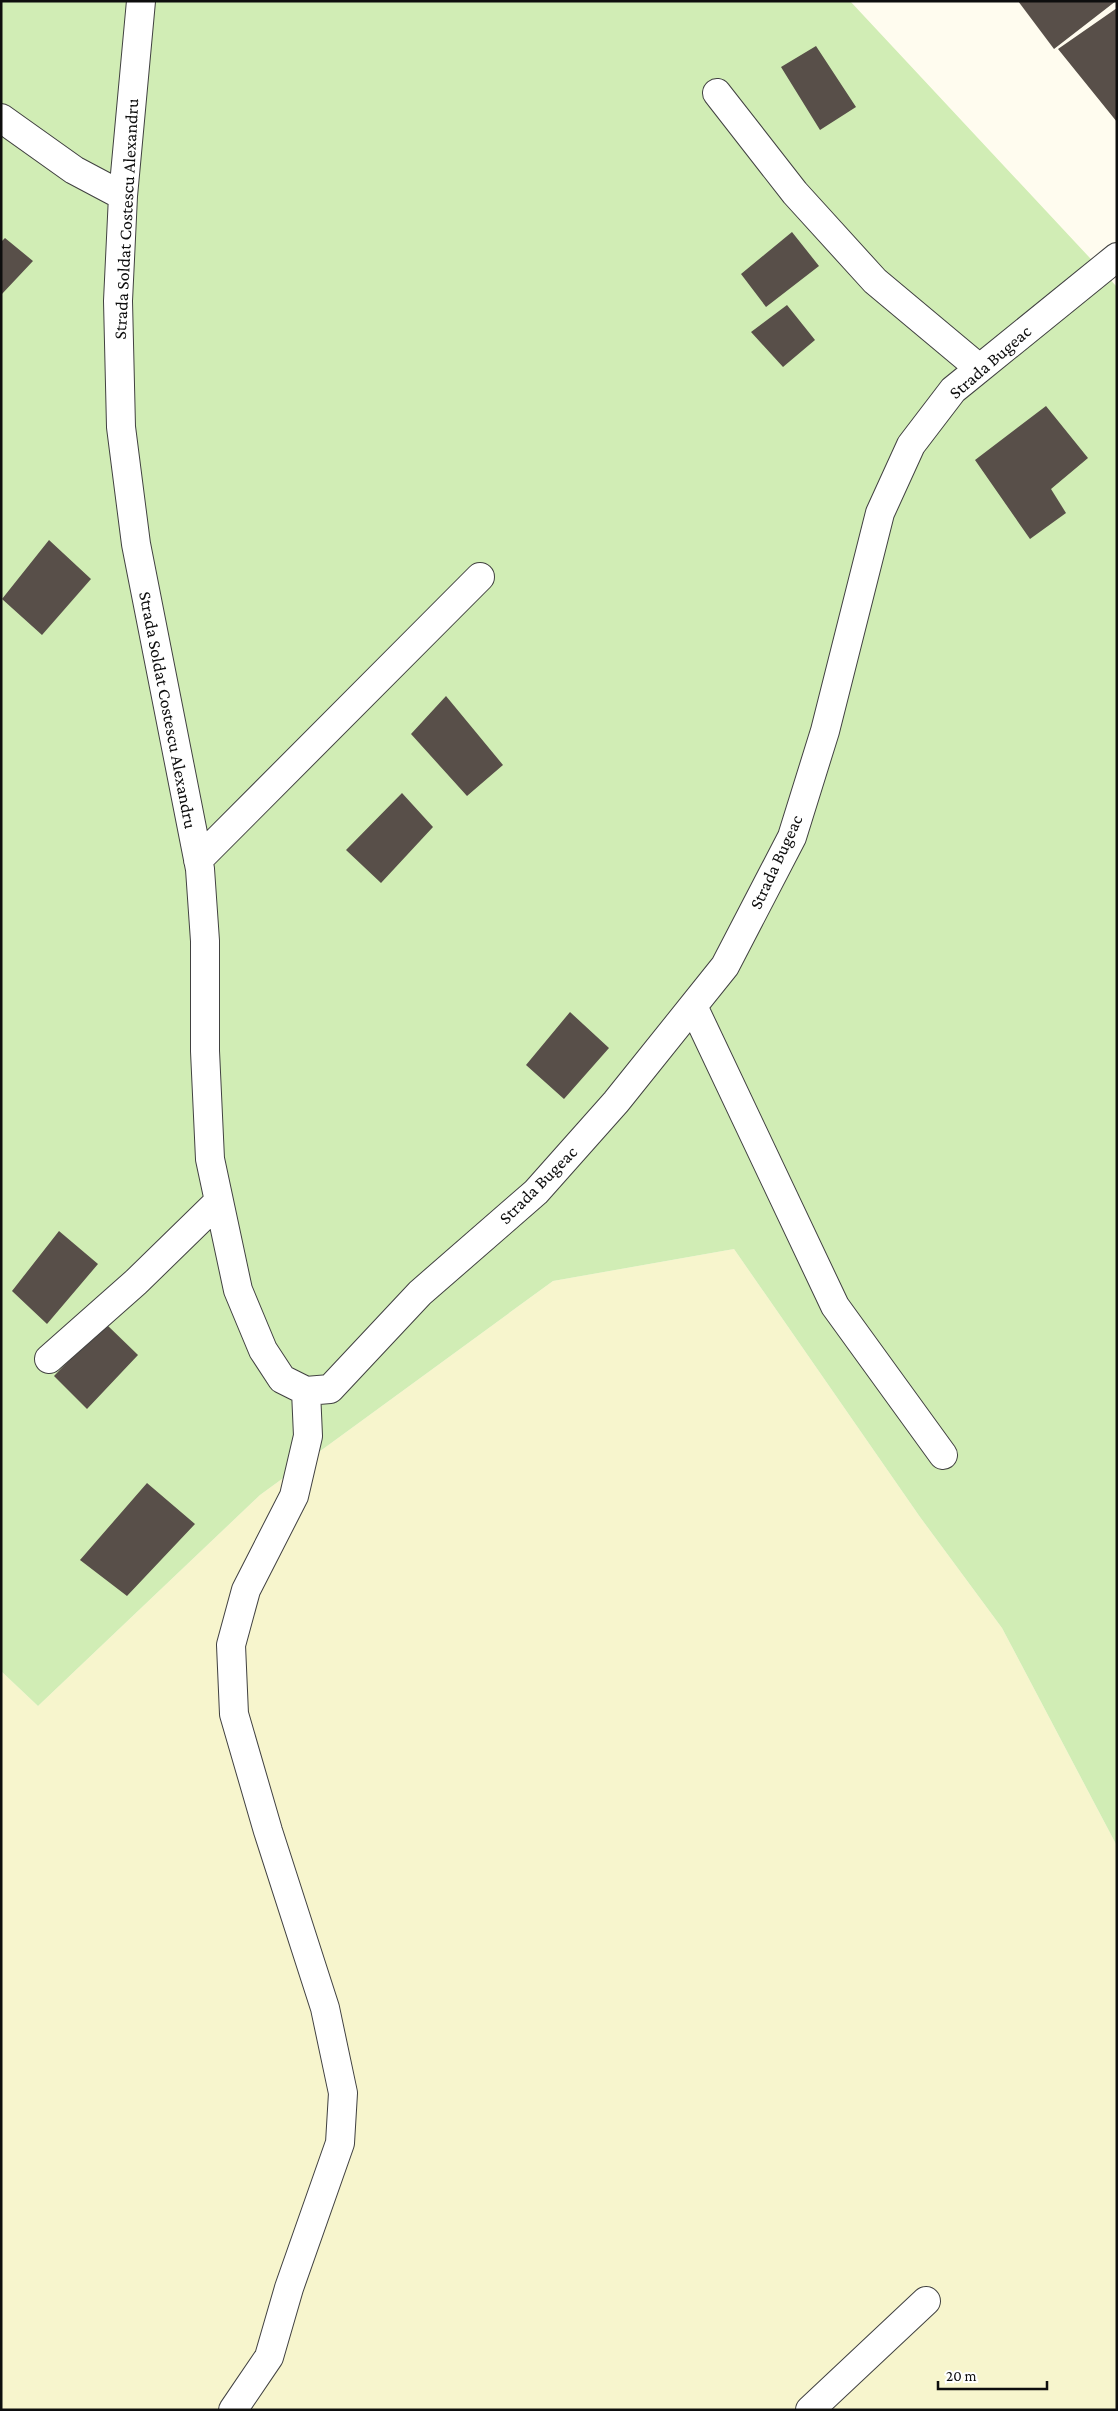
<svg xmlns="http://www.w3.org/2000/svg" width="1118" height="2411" font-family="'Crimson Pro',serif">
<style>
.farmland{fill:#f7f5cd}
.green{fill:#d1edb5}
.building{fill:#584f49}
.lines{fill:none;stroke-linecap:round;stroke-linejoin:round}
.minor-casing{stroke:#414141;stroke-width:30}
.minor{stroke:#fff;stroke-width:28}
.labels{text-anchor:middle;stroke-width:5;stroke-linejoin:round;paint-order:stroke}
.street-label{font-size:18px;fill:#0e0e0e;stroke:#fff}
</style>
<rect width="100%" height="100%" fill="#fffcef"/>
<path class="farmland" d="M734,1249L920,1517L1002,1628L1117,1846V2410H1V1671L38,1706L260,1495L553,1281Z"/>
<path class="green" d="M1,1H850L1117,287V1846L1002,1628L920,1517L734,1249L553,1281L260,1495L38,1706L1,1671Z"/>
<path class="building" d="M1018,1H1116L1054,49Z
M1117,8V122L1058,49Z
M816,46L856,107L820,130L781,67Z
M792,232L819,266L766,307L741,274Z
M5,238L33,261L1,295V242Z
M787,305L815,340L783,367L751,332Z
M1046,406L1088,458L1051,489L1066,513L1030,539L975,460Z
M49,540L91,579L42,635L2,599Z
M446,696L503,765L467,796L411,734Z
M402,793L433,827L381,883L346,850Z
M570,1012L609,1048L564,1099L526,1065Z
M59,1231L98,1264L47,1324L12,1291Z
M105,1323L138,1355L87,1409L54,1376Z
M147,1483L195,1524L127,1596L80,1560Z"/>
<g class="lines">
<g class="minor-casing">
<path id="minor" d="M141,1L123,196L118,301L121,427L136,544L200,869L205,941V1051L210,1159L238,1290L263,1350L282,1379L306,1391
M717,93L795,193L875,281L979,368
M1,118L74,170L123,196
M198,860L480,577
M693,1006L835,1306L943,1455
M49,1359L136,1282L219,1201
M306,1391L330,1389L420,1293L536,1192L616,1102L725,966L792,837L825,731L880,513L911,445L953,390L1117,257
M233,2410L269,2357L289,2288L340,2143L343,2093L325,2008L268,1831L234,1714L231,1645L246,1590L294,1496L308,1436L306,1391
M810,2410L926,2301"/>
</g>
<use href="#minor" class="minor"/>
</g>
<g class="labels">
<g class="street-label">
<text transform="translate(126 219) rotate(-87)" y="6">Strada Soldat Costescu Alexandru</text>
<text transform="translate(990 362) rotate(-41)" y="6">Strada Bugeac</text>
<text transform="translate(168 710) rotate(79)" y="6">Strada Soldat Costescu Alexandru</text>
<text transform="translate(776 862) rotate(-65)" y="6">Strada Bugeac</text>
<text transform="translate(538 1185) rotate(-45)" y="6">Strada Bugeac</text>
</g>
</g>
<rect width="1118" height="2411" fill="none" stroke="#0e0e0e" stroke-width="5"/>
<path d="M938 2381v8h109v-8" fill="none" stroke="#0e0e0e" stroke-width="2.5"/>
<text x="946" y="2381" font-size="15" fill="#0e0e0e" stroke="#ffffff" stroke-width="4" paint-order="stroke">20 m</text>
</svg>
